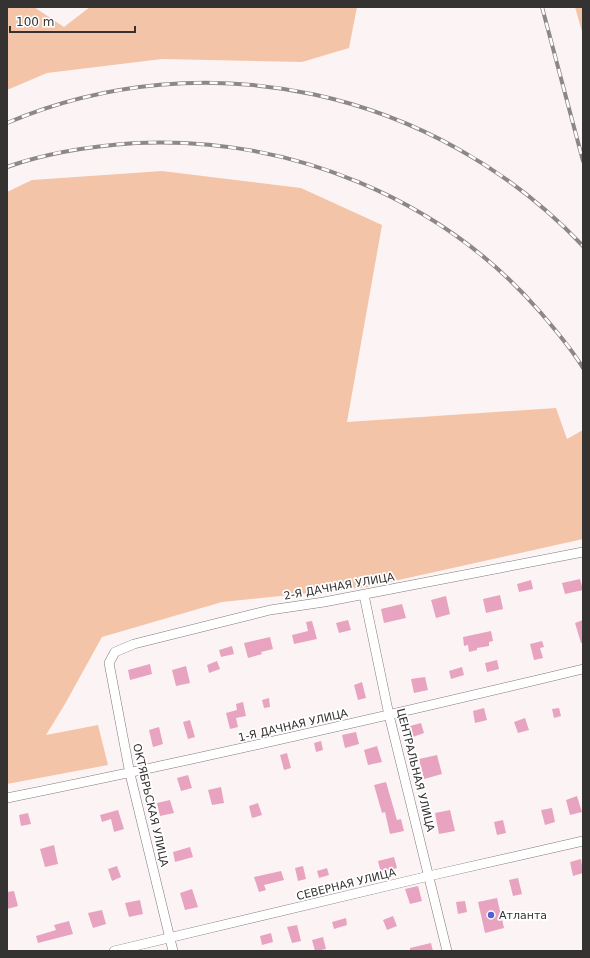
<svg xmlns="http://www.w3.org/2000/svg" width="590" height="958" font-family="'DejaVu Sans',sans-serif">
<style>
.green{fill:#f4c4a8}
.building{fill:#e8a3c0}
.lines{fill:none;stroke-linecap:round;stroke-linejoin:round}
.minor-casing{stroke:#80797a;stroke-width:10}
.minor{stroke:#fff;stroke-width:9}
.rail-casing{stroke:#8d8888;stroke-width:4}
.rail{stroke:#fff;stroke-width:2.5;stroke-dasharray:8;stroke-linecap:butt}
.poi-dot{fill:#535fd5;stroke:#fff;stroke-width:1.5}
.labels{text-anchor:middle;stroke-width:3.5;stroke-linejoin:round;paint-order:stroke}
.street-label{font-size:11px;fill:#353232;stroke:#fff}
.poi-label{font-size:11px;fill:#353232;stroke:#fff;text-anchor:start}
</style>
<rect width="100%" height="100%" fill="#fcf4f4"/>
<path class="green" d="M7,7H34L64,27L90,7H357L349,48L302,62L162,59L47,73L7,90Z
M575,7H583V35Z
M162,171L301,188L382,225L347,422L556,408L567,439L583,430V539L367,587L222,602L102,637L65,704L46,735L98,725L108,765L7,784V192L32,180Z"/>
<path class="building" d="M580,579L583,590L565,594L562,583Z
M531,580L533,589L519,592L517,584Z
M500,595L503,609L486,613L483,599Z
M446,596L450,614L436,618L431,600Z
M402,604L406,618L384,623L381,609Z
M348,620L351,630L339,633L336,623Z
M583,620V643H581L575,623Z
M312,621L317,639L294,644L292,635L308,631L306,622Z
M491,631L493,641L489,642V646L477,648V650L469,652L468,645L464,646L463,637Z
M270,637L273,649L261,652L262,654L248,658L244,643Z
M542,641L544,647L540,648L543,658L534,660L530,644Z
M232,646L234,654L221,657L219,650Z
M497,660L499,669L487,672L485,663Z
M217,661L220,669L209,673L207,665Z
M150,664L152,674L130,680L128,670Z
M186,666L190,683L176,686L172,670Z
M462,667L464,675L451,679L449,671Z
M425,677L428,690L414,693L411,679Z
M362,682L366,698L358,700L354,685Z
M269,698L270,707L264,708L262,700Z
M243,702L246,716L236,718L238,727L230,729L226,713L237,710L236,704Z
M484,708L487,720L475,723L473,711Z
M559,708L561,716L554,718L552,709Z
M525,718L529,730L518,733L514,722Z
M190,720L195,737L188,739L183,722Z
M421,723L424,733L413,737L410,726Z
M159,727L163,744L153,747L149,730Z
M356,732L359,744L345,748L342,735Z
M321,741L323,750L316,752L314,743Z
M377,746L382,762L368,765L364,750Z
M287,753L291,768L284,770L280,755Z
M437,755L442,774L424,779L419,759Z
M188,775L192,788L181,791L177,778Z
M386,782L397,820L401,819L404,831L390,834L385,812L382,813L374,785Z
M221,787L224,803L212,805L208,790Z
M577,796L582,812L570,815L566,800Z
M170,800L174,813L160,816L157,803Z
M258,803L262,815L252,818L249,806Z
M552,808L555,822L545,825L541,810Z
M118,810L124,829L114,832L111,819L102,822L100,815Z
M450,810L455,831L439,834L435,813Z
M28,813L31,824L21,826L19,815Z
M503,820L506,833L497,835L494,822Z
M54,845L58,864L45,867L40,849Z
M190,847L193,857L175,862L173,852Z
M394,857L397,868L381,873L378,861Z
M581,859L583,873L573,876L570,862Z
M117,866L121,877L112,881L108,869Z
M303,866L306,879L298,881L295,868Z
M327,868L329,875L319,878L317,871Z
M281,871L284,880L264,885L266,890L259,892L254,877Z
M518,878L522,894L513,896L509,880Z
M418,886L422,901L410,904L405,889Z
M192,889L198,907L185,910L180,893Z
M14,891L18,906L7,909V892Z
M497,898L504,928L485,933L478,902Z
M140,900L143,914L129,917L125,903Z
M465,901L467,912L458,914L456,902Z
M102,910L106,924L93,928L88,913Z
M393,916L397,926L387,930L383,920Z
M346,918L347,925L334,929L332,922Z
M69,921L73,934L38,943L36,936L56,930L54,925Z
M297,925L301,941L292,943L287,927Z
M271,933L273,942L262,945L260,936Z
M323,937L326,949L315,951L312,940Z
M431,943L433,951H410V948Z"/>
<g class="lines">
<g class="minor-casing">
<path id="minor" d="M364,595L389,715L447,951
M7,798C200,759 392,715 583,669
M114,951L429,876L583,841
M173,951L130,774L109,663L115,652L134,644L270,610L324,602L583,552"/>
</g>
<use href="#minor" class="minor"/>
<g class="rail-casing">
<path id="rail" d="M542,7L583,161
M7,123C206,39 435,90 583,246
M7,167C49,152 92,146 136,143C288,136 441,197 541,313C556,331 571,348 583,368"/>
</g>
<use href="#rail" class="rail"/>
</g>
<circle class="poi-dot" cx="491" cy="915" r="4"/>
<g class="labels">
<g class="street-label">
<text transform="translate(339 586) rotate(-10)" y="4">2-Я ДАЧНАЯ УЛИЦА</text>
<text transform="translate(293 725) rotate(-13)" y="4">1-Я ДАЧНАЯ УЛИЦА</text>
<text transform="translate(416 770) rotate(76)" y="4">ЦЕНТРАЛЬНАЯ УЛИЦА</text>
<text transform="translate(151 805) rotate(77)" y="4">ОКТЯБРЬСКАЯ УЛИЦА</text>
<text transform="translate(346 884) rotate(-14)" y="4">СЕВЕРНАЯ УЛИЦА</text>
</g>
<g class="poi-label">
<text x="499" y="919">Атланта</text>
</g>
</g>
<rect width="590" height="958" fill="none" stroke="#353232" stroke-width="16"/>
<path d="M10 26v6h125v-6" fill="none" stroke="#353232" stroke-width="2"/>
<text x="16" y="26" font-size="12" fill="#353232" stroke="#ffffff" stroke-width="3" paint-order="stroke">100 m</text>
</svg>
